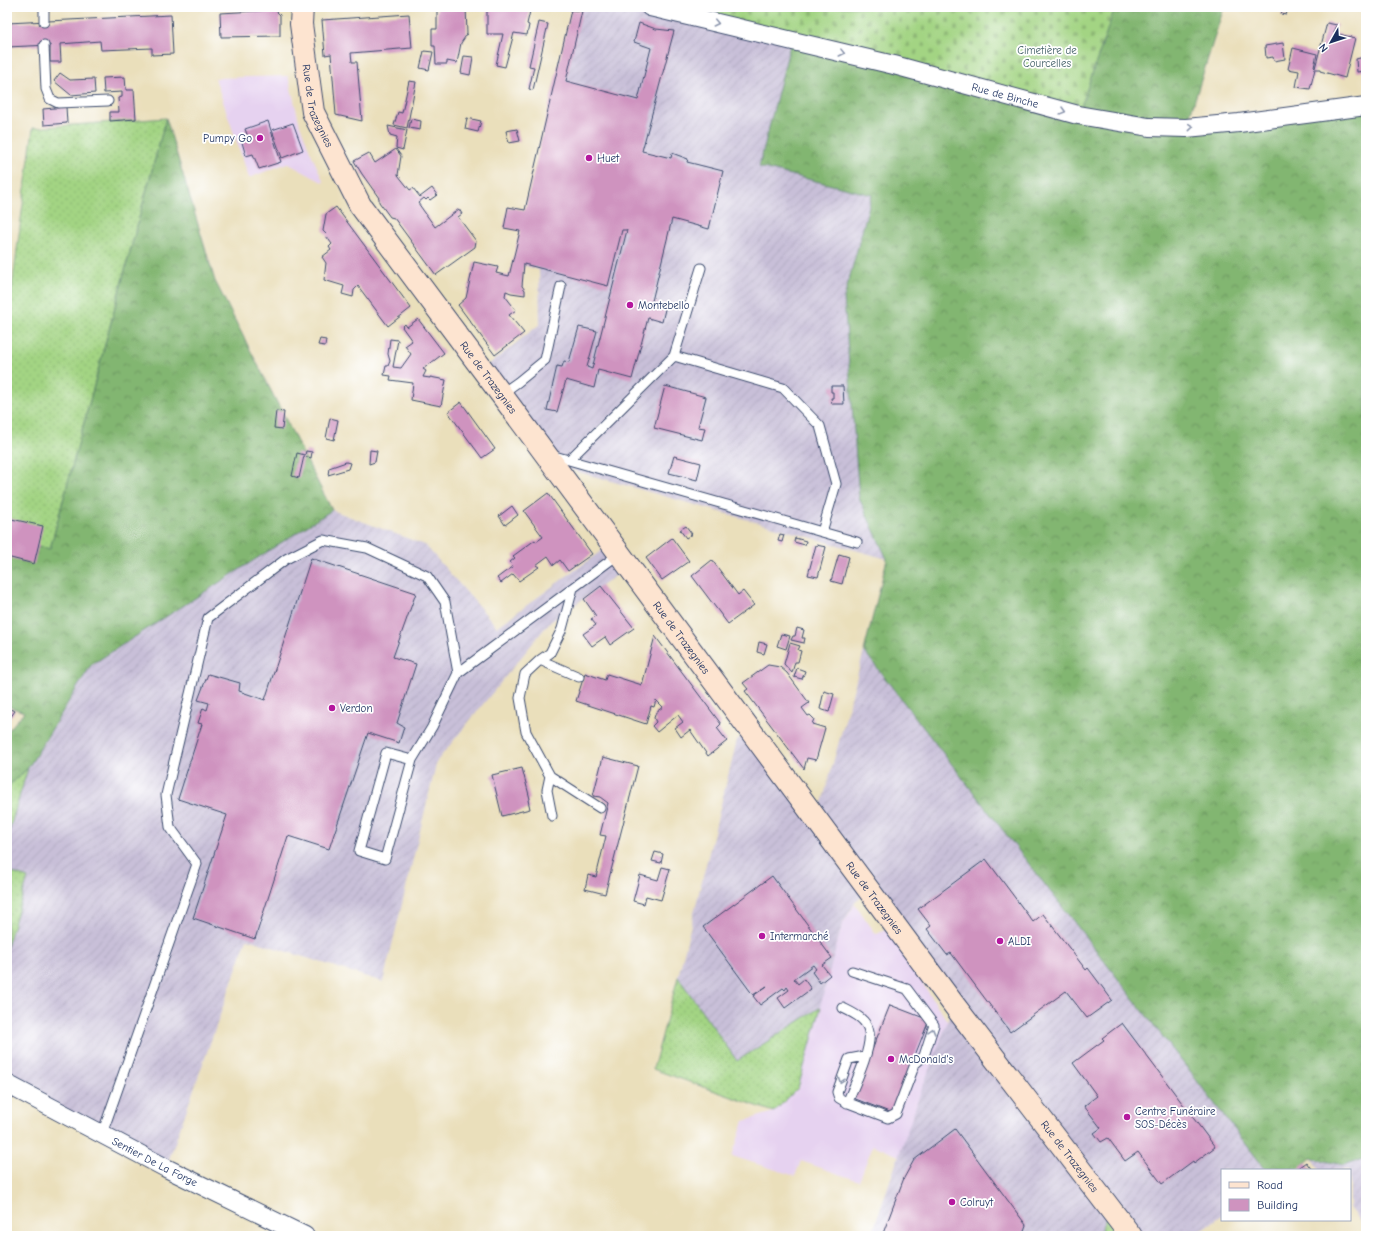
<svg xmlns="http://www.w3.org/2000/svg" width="1373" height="1243" font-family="'Comic Neue',sans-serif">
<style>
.built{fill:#e6d2f0}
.industrial{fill:url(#industrial-furrows)}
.grass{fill:url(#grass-dots);stroke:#5f8270}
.forest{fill:url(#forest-crowns);stroke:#4e7268}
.cemetery{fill:url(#cemetery-stones);stroke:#5f8270}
.building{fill:#cf93bf}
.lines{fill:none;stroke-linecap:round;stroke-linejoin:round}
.lane-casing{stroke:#3a496c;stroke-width:11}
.street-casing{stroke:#3a496c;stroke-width:20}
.secondary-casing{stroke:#3a496c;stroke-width:24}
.lane{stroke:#fff;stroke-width:9}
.street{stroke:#fff;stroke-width:18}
.secondary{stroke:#fde4d0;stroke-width:22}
.oneway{stroke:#8d97ae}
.poi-dot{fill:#b5179e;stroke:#fff;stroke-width:1.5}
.labels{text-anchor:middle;stroke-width:3.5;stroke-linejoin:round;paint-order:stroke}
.park-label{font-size:11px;fill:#446169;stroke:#fff}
.street-label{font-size:11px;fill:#1b2f5e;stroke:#fff}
.poi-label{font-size:11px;fill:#1b2f5e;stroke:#fff;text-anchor:start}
</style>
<defs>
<pattern id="industrial-furrows" width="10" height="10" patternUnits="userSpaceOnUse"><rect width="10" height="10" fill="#c8bfd8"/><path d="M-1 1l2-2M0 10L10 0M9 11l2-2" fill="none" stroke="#aba4bc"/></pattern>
<pattern id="grass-dots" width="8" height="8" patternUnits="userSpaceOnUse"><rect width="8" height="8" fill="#a3d483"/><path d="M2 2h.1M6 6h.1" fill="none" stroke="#8cb674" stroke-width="1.8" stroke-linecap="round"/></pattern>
<pattern id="forest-crowns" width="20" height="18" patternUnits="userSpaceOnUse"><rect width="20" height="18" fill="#82b671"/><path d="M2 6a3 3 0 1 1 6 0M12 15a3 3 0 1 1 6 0" fill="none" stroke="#6a9460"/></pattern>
<pattern id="cemetery-stones" width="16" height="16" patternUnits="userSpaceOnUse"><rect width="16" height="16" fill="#a3d483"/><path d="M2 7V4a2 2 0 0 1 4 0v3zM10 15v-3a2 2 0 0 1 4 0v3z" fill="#8cb674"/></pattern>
</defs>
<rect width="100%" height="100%" fill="#fff"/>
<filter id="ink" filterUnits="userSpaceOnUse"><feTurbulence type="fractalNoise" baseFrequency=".025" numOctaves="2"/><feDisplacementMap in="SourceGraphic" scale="8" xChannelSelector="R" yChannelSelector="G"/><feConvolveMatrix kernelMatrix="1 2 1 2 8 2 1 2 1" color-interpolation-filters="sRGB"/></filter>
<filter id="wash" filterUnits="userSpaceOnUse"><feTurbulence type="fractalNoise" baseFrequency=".012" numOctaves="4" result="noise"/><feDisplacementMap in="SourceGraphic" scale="16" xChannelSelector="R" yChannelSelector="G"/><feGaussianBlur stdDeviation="0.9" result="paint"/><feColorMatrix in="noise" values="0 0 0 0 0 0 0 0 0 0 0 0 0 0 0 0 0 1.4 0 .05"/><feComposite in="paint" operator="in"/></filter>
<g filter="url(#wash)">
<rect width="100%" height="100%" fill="#eadfbb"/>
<path class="built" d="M288,76L300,125L310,151L324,183L287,163L249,178L215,78Z
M855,904L876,934L887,929L948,1022L899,1156L873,1145L859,1181L801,1161L795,1176L732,1156L744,1121L774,1112L832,960L842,925Z"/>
<path class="industrial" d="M582,7H650L791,41L872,194L844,298L859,498L887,559L554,465L483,369L540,324L539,270L516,263Z
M332,510L425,545L497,627L612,543L628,567L549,623L437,761L383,982L247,939L166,1168L7,1084V947L28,879L7,871V838L28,768L91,665Z
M864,651L1266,1170H1222V1215L1194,1236H1131L1110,1209L1098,1236H871L921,1091L954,1005L869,891L856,901L842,925L798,1088L774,1112L653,1069L678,977L737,740L750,730L817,821Z
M1311,1158L1343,1165L1366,1158V1229L1350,1209V1170H1320Z"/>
<path class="grass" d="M166,118L50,549L7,539V317L8,318L33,128Z
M28,768L7,838V787Z
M7,871L28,878L7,947Z
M678,977L737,1061L821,1007L798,1088L774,1112L653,1069Z
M1110,1209L1131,1236H1098Z"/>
<path class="forest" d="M1115,7H1224L1186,128L1366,106V1158L1343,1165L1311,1158L1297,1170H1266L864,651L887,559L859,498L844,298L872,195L759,167L791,41L1078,115Z
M166,118L215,281L332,510L91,665L28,768L7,787V732L24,712L7,706V539L50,549Z"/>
<path class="cemetery" d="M650,7H1115L1078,115Z"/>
<g id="blocks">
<path class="building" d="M437,7H466L467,34L461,43L457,63L447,61V64H436L435,46H432V29H437Z
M487,7H531L527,24L529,25L527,35L514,33L505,67L496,65L503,34H487Z
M1283,7H1289L1286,15L1281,14Z
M275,10L280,15V36L221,37L220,13Z
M571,10L582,11L566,81L638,100L651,48L634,42L639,23L656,29L674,31L642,151L671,158L672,153L688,159L687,162L723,171L709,229L672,219L652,301L666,305L662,322L648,318L632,379L598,370L594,388L566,380L557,412L547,410L557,366L562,367L564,361L569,362L579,327L597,331L587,367L592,369L627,230H622L608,286L524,264L522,286L525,290V295L511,293L506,291L505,296L516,310L509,315L524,333L495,355L458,305L466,298L474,262L498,267L496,273L509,276L520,231L504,228L508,207L525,210Z
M409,14L412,48L351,53L352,62H357L362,121L336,115L331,54L325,55L322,20Z
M171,15L173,54L152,55V48L101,50L100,41L60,44L61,62H50V45L7,47V23Z
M539,22L548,24L533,90L529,89L534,67L529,66Z
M1327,23L1337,25L1334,33L1355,38L1345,78L1320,71V69H1315L1310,89L1296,87L1299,71L1288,69L1293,48L1317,54L1314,67L1315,68Z
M1283,43L1285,59L1274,61L1273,57L1266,58L1265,46Z
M424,51L433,52L429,70L420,68Z
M1366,51V85H1365L1364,71L1357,72L1356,59L1364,57L1363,52Z
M464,56L473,57L470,75L461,73Z
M60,73L70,80L94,79L95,93L71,95L54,81Z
M125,77L126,90H134L136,119L110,121V112H119L118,98L122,97V92L104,93L103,78Z
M409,81L416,82L407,128L394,125L398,112L402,113Z
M66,107L67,123L44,125L43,109Z
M467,118L481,121L478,132L465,129Z
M411,119L421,121L420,130L409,128Z
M268,121L281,162L259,169L253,154L246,156L241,139L248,137L245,129Z
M293,123L303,150L282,158L272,130Z
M388,126L407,130L403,150L396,148L397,137L390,135Z
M517,129L520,141L509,143L506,131Z
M396,149L401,156L398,175L410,190L413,188L420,197L432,188L437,195L430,200L428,198L426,200L424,198L418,203L435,227L459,209L462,214L458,217L476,241L475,247L436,275L394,218L390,217L379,202V198L362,174L354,161L369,153L375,163Z
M336,207L411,308L388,326L358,286L354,290L353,297L342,294L344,286L324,280L326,263L322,257L331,250L329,247L332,244L326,236L327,235L323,231L326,214Z
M418,319L444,353L423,369L426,371L423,377L430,378V377L446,380L441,406L411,400L413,383L390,380L391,376L384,375L386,366H388L390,361L388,354L390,339L398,340L393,367L401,368L411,354L405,346L412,341L402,327L405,324L407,327Z
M320,339L326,340L325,346L318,345Z
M665,386L706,397L698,427L705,428L702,440L654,428Z
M831,386H843L844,404H832L831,398H833V392H831Z
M461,402L495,449L482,458L448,412Z
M276,411L284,412L282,429L274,428Z
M330,418L338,420L334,440L326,438Z
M370,450L377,451L375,462L369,464Z
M306,451L312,452L311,458L304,456L299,478L292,476L297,453L305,455Z
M674,456L701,463L697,480L669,473Z
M346,462L350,463L348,469L328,475L329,468Z
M548,493L592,554L568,571L560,560L554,565L548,556L536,565L539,567L519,581L513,574L501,583L497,578L505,572L513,567L510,562L515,558L513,556L535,540L536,542L543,537L524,511Z
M512,506L518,515L505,525L499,516Z
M7,518L43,526L34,564L7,557Z
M686,526L692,534L686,538L680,530Z
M780,534L784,535L782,542L778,541Z
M672,538L689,561L662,580L646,558Z
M795,538L806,541L805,545L794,542Z
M816,545L826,547L818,577L808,575Z
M839,554L849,557L842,584L831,581Z
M311,558L416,593L393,657L416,664L397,723L404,727L399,743L368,733L329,849L288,836L255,939L193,918L227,815L178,799L202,724L198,723L203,708L207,710L209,703L198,700L208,674L240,683L239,691L265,700Z
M712,560L738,595L743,591L754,605L728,624L692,576Z
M601,586L634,628L610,645L605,637L592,646L583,634L596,625L591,619L596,616L584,599Z
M797,628L804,630L802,638H805L804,643L791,640L793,636H795Z
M781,634L790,636L786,649L777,646Z
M655,636L721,724L717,728L727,741L708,756L690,730L681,737L675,728L683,722L678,715L657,732L652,726L656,722L654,718L656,712L663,707L656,700L654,707L651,706L646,724L576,701L585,673L605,680L607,674L642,685Z
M759,642L767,644L764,654L757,652Z
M790,643L800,646L798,650L801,651L798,662H795L792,673L784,664Z
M768,665L780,667L787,673L809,703L802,708L808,716L810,715L814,719L812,724L825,728L816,760L807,758L804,769L745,691L748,689L743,683Z
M797,668L805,671L802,679L794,677Z
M824,691L834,694L829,712L820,709Z
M7,708L15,711L7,722Z
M603,757L638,766L605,894L585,889L588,875L596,877L606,836L600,835L608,803L600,797L593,796Z
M522,768L530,799L528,800L530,809L502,816L492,775Z
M655,852L663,854L661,863L652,861Z
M986,859L1033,922L1043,914L1086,970L1088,968L1112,1000L1087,1018L1066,991L1010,1032L951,953L947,955L927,929L931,926L918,909Z
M662,867L670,869L661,900L646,896L644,904L633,901L640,875L658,880Z
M772,876L832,958L822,965L830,975L820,983L812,972L816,969L813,965L794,979L798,984L804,979L811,989L785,1008L778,998L789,990L787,987L785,990L783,988L760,1005L753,996L767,986L753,995L703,927Z
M890,1005L929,1020L892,1113L853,1098Z
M1122,1023L1215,1147L1194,1163L1193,1161L1162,1184L1138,1152L1125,1161L1108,1138L1101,1142L1094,1133L1101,1128L1084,1106L1097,1096L1073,1063L1104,1040L1102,1038Z
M955,1129L1026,1225L1022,1236H882L904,1178L914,1160Z
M1306,1162L1312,1170H1301L1299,1167Z"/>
</g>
</g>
<g filter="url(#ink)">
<use href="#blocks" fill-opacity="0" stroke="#3a496c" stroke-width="1"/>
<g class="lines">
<g class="lane-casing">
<path id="lane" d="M44,7V22
M44,45L46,89L50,99L58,103L108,101
M674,356L701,268
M501,394L518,382L545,360L561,286
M551,455L822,532L836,484L820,426L783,388L674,356L569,460
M822,532L857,542
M573,588L562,629L550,653L540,660L525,674L520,698L526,732L550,776L600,808
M540,660L579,677
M412,760L386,753L359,851L385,859L412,760L432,727L458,673L619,554
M550,776L547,790L552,816
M852,971L907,989L934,1025L924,1056L915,1064L896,1114L888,1118L846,1102L839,1098L837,1092L849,1059L865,1056
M843,1008C853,1013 867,1019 869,1032C872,1049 854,1086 847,1103
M102,1134L197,864L170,827L166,795L208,618L286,559L323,540L367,548L427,576L445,602L458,673"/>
</g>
<g class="street-casing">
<g id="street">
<path id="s1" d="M650,7L894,65L1078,115L1149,127L1186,128L1239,123L1366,106"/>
<path id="s2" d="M7,1084L166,1168L305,1236"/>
</g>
</g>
<g class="secondary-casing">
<g id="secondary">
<path id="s3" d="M302,7L301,24L313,112L360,205L501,394L954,1005L1131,1236"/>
</g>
</g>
<use href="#lane" class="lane"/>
<use href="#street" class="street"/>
<use href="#secondary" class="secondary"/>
</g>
<defs><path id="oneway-chevron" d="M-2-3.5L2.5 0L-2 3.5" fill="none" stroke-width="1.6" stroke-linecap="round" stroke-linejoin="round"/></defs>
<g class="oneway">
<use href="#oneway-chevron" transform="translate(716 23) rotate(13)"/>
<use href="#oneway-chevron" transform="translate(842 53) rotate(14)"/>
<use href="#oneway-chevron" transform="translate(1063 111) rotate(15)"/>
<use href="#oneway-chevron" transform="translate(1191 127) rotate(-5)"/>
<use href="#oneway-chevron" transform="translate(932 1031) rotate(-74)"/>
<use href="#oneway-chevron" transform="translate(841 1080) rotate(109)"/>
</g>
</g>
<g class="poi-dot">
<circle cx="260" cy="138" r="4"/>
<circle cx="589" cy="158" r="4"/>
<circle cx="630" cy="305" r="4"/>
<circle cx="332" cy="708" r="4"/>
<circle cx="762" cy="936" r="4"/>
<circle cx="1000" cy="941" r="4"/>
<circle cx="891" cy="1059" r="4"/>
<circle cx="1127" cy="1117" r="4"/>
<circle cx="952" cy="1202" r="4"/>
</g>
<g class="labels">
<g class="park-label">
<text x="1047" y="54">Cimetière de<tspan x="1047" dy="13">Courcelles</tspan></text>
</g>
<g class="street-label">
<text dy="4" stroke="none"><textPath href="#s1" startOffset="366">Rue de Binche</textPath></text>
<text dy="4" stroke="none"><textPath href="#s3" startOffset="101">Rue de Trazegnies</textPath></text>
<text dy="4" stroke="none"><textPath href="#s3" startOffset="425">Rue de Trazegnies</textPath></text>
<text dy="4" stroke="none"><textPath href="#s3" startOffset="749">Rue de Trazegnies</textPath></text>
<text dy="4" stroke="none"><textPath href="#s3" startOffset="1073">Rue de Trazegnies</textPath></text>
<text dy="4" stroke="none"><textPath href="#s3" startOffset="1397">Rue de Trazegnies</textPath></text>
<text dy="4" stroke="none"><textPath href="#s2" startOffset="167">Sentier De La Forge</textPath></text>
</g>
<g class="poi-label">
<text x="252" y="142" text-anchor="end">Pumpy Go</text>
<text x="597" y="162">Huet</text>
<text x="638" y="309">Montebello</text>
<text x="340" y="712">Verdon</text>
<text x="770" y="940">Intermarché</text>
<text x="1008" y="945">ALDI</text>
<text x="899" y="1063">McDonald's</text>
<text x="1135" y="1115">Centre Funéraire<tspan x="1135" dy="13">SOS-Décès</tspan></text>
<text x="960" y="1206">Colruyt</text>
</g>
</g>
<rect width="1373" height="1243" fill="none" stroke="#fff" stroke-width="24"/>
<rect x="1221" y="1169" width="130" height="52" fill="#ffffff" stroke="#a4acbf"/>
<rect x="1229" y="1182" width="20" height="6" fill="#fde4d0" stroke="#a4acbf"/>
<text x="1257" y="1189" font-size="12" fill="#1b2f5e">Road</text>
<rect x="1229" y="1199" width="20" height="12" fill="#cf93bf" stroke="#a4acbf"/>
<text x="1257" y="1209" font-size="12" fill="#1b2f5e">Building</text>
<g transform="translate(1331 42) rotate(231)" stroke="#ffffff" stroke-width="3" paint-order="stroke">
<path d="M0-3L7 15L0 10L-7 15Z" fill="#1b2f5e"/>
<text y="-6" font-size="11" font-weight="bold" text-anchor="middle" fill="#1b2f5e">N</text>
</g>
</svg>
